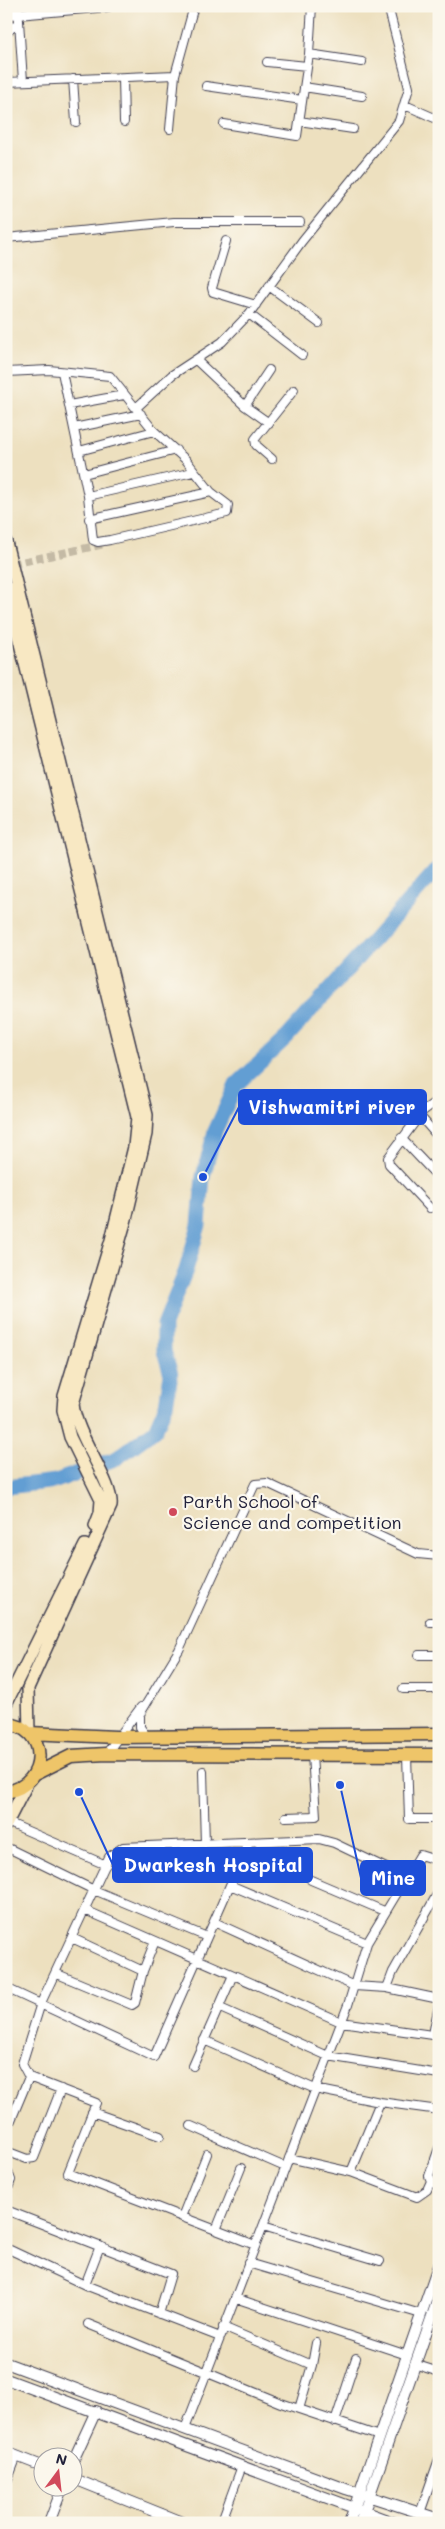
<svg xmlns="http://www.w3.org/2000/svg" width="445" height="2529" font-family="Mali,sans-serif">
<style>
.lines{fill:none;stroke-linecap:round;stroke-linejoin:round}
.river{stroke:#629ed3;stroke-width:15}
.minor-tunnel{stroke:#c4baa5;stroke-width:8;stroke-dasharray:8 4;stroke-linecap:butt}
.minor-casing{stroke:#403e4f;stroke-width:10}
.tertiary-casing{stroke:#403e4f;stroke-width:12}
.secondary-casing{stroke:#403e4f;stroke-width:14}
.primary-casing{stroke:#403e4f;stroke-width:15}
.minor{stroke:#fff;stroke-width:8}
.tertiary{stroke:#fff;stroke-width:10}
.secondary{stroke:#f8e8c3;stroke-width:11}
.primary{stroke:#eec569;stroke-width:12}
.poi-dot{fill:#d1495b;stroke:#fbf7ec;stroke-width:2}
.labels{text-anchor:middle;stroke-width:4.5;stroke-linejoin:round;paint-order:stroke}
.poi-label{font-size:18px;fill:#22223b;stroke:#fbf7ec;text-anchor:start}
.leader{fill:none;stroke:#1d4ed8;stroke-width:2}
.callout-dot{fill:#1d4ed8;stroke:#fbf7ec;stroke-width:2}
.callout{fill:#1d4ed8;stroke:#1d4ed8;stroke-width:2}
.callout-label{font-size:19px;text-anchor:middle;font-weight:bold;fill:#fff}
</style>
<rect width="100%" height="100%" fill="#fbf7ec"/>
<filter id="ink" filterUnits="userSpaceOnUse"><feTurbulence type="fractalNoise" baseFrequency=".02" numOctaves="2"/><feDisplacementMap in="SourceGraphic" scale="10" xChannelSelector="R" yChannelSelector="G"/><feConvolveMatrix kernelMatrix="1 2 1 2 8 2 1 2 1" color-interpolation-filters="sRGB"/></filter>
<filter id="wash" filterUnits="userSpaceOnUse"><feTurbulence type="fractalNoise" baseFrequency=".0096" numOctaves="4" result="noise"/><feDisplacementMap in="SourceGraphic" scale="20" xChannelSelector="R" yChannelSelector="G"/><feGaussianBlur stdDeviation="1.12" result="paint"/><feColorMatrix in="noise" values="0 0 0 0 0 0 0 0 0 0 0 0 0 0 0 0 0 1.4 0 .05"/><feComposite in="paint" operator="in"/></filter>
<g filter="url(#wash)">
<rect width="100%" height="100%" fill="#ede0bf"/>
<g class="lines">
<path class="river" d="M6,1487L56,1481L117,1458L155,1430L166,1405L171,1374L164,1351V1325L186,1270L199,1225L203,1177L215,1131L236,1085L287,1037L439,867"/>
</g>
</g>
<g filter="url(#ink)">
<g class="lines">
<path class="minor-tunnel" d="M12,564L105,544"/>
<g class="minor-casing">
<path id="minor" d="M18,6L23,81
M6,33L19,22
M309,54L362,62
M267,62L307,66
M123,78L124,122
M73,79L76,122
M6,82L175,75L194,6
M206,86L302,100
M304,87L362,96
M405,105L439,120
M299,121L353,129
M224,124L297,136L309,54L312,6
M170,129L175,75
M6,238L174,222H300
M226,241L212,288L213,292L256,305
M269,286L319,323
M249,314L302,355
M196,360L245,406L269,423
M6,372L49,370L110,376L154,431L186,460L211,492L228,505L227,513L110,540L98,542L93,540L88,496L62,372
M69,405L124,395
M245,406L269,370
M136,408L172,375L222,342L249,314L302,241L399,121L409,88L388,6
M74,428L141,414
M79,451L154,431
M272,459L256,445L255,439L294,390
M84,474L176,450
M88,496L193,472
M89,519L211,492
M419,1115L439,1138
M401,1138L439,1178
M430,1208L389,1164L388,1158L423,1111L439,1099
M430,1622H439
M419,1655H439
M403,1689H439
M147,1737L140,1727V1714L179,1650L255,1484L267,1483L418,1554L439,1556
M106,1754L141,1707
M407,1755L409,1819H439
M203,1771L205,1844
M286,1817L316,1816L312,1755
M7,1822L106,1865
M6,1847L94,1890L207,1937
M311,1880L384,1911
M230,1885L367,1943
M85,1910L341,2022L439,2036
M214,1922L354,1986L387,1988L439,1999
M72,1938L143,1971
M55,1973L132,2005L135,2003L143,1971L155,1941
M6,1988L154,2057L249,1842
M387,1988L393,1972L439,1891
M218,2007L328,2056L439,2074
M433,2034L439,2005
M204,2040L315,2089L380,2102L439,2110
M193,2066L233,1975
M92,2112L160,2136
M191,2126L285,2167
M6,2132L29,2077
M439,2148L429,2176L431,2181L439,2186
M6,2151L27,2159L34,2158L61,2089
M289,2158L351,2172L417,2197L427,2190L431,2181
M6,2167L11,2180
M351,2172L380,2102
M6,2178L11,2180L6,2194
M6,2210L171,2274L159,2314
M182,2217L207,2154
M263,2226L380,2261
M216,2230L241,2168
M255,2245L68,2173L96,2103L29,2077L22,2064L41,2003L109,1857L123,1847L319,1839L334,1843L405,1877
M6,2248L85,2285L220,2337
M248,2263L421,2314
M85,2285L100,2246
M235,2298L407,2355
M88,2324L281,2403L379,2436
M223,2327L312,2365
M414,2364L439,2372
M299,2409L312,2365L316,2343
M335,2422L356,2358
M185,2429L348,2005L367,1943L420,1855L439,1861
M6,2484L17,2456
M420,2513L439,2459
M157,2523L161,2513
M221,2523L242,2466"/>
</g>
<g class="tertiary-casing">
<path id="tertiary" d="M6,13L18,14L108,6
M6,2363L346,2489L439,2519
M6,2379L395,2523
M6,2452L42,2466
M72,2463L96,2411
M72,2478L184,2523
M49,2523L63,2486
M349,2523L439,2263
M360,2523L439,2296"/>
</g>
<g class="secondary-casing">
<path id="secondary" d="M6,542L147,1115L146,1134L126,1219L73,1404C76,1436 114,1483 111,1506L28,1688L29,1733
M6,587L137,1117L134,1147L111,1240L64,1396L63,1410L70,1437L101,1500L100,1513L95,1526
M6,1704L85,1545
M6,1825L26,1786"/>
</g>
<g class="primary-casing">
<path id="primary" d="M6,1724C49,1726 50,1785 6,1792
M29,1733L116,1737L439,1734
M35,1774L71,1756L106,1754L439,1755"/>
</g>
<use href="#minor" class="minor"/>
<use href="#tertiary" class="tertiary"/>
<use href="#secondary" class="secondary"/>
<use href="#primary" class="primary"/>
</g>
</g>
<circle class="poi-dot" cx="173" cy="1512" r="5"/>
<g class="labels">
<g class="poi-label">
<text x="183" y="1508">Parth School of<tspan x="183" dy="21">Science and competition</tspan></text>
</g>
</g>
<path class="leader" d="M203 1177L239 1107M79 1792L113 1865M340 1785L361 1878"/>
<g class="callout-dot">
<circle cx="203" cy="1177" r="5"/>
<circle cx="79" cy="1792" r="5"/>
<circle cx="340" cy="1785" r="5"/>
</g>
<g class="callout">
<rect x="239" y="1090" width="187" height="34" rx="5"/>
<rect x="113" y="1848" width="199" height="34" rx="5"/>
<rect x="361" y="1861" width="64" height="34" rx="5"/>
</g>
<g class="callout-label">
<text x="332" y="1114">Vishwamitri river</text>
<text x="213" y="1872">Dwarkesh Hospital</text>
<text x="393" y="1885">Mine</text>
</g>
<rect width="445" height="2529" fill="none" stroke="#fbf7ec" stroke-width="25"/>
<g transform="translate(58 2472) rotate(15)"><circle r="24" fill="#fbf7ec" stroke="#a4a2a5"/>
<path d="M0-4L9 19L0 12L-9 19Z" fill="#d1495b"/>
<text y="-8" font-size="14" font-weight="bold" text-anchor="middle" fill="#22223b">N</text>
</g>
</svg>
